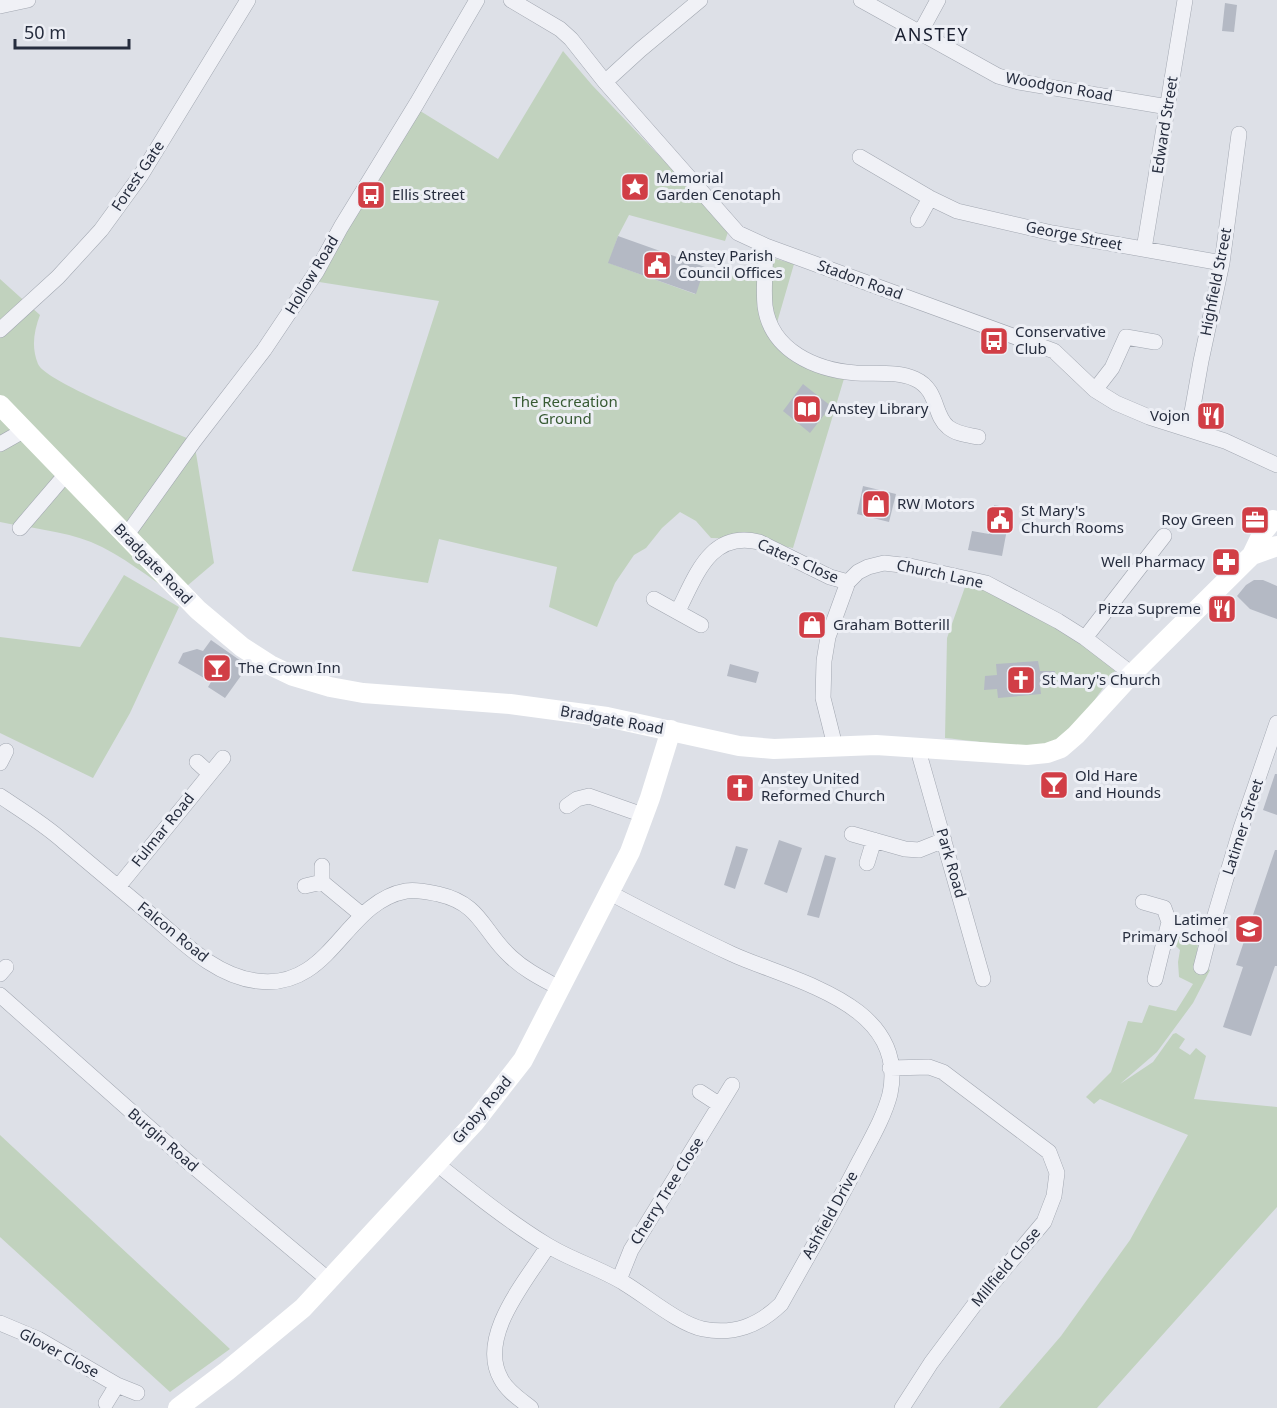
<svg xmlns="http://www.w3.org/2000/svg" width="1277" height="1408" font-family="'Noto Sans',sans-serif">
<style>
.green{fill:#c1d2be}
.building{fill:#b4b9c4}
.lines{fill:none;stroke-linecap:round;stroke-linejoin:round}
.street-casing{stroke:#a2a7b1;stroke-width:16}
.street{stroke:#f0f1f6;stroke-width:15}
.secondary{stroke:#fff;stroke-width:20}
.labels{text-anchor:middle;stroke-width:6;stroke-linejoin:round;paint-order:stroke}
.street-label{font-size:15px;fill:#262d3e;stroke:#edeff5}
.poi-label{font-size:15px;fill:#262d3e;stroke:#edeff5;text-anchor:start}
.park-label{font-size:15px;fill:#375a33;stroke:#edeff5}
.quarter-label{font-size:18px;letter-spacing:1.5px;fill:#191e2f;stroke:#edeff5}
</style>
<rect width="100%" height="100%" fill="#dde0e7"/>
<path class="green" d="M563,51L592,85L729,229L725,241L629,215L618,236L609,263L695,294L705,267L754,277L755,253L794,264L774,333L786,347L846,372L793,548L748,539L711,538L696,521L680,512L662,528L646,548L634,555L615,583L597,627L549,607L557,567L439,539L428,583L352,571L439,301L313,281L417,109L498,159Z
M0,279L40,315C34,331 31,347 38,364C46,383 169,430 194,441L214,563L187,586L178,597C151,579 122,555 91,542C63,531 30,528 0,522Z
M124,575L179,607L130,713L93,778L0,733V637L80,647Z
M986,583L1058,621L1115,671C1099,693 1078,728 1055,741C1036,751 968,740 945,738L947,638L965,587Z
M1175,932L1186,934L1198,944L1195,965L1210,970L1193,1003L1157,1052L1120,1084L1153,1062L1173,1034L1176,1033L1185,1039L1179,1048L1190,1055L1196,1048L1206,1056L1194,1099L1277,1107V1207L1097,1408H999L1061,1336L1130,1240L1188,1135L1100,1099L1094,1104L1086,1097L1111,1072L1128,1021L1142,1023L1149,1005L1176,1011L1193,984L1179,977L1178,962L1180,950L1171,941Z
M0,1135L230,1349L170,1392L0,1237Z"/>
<path class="building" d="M1225,3L1237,5L1234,32L1222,31Z
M618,236L705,267L696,294L608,263Z
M803,384L831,406L810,433L783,411Z
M863,486L896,494L889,522L857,514Z
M994,505L1011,508L1002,556L968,550L972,531L989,534Z
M1254,580H1263L1277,586V619L1250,609L1237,596L1246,585Z
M211,640L248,666L225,698L208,687L211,682L178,663L183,653L197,649L203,651Z
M1038,661L1040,671H1055L1056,684L1040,685L1041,694L998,698L997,689L984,690L985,676L997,675L996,664Z
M730,664L759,672L756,683L727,676Z
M1275,774H1277V815L1263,810Z
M779,840L802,848L787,893L764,884Z
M736,846L748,849L735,889L724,885Z
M1275,850H1277V966H1275L1251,1036L1223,1027L1243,967L1236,965Z
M825,855L836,858L819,918L807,915Z"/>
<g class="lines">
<g class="street-casing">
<path id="street" d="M511,0L560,29L571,39L605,82L738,233L766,246L1054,351L1095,390L1116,403L1149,417L1225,441L1277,465
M861,0L998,76L1019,82L1168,107
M0,6L28,0
M920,33L938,0
M605,82L640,50L700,0
M860,157L930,198L957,211L1052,233L1222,263
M918,220L930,198
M766,246C766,265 763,286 765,306C771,351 816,370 856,373C875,374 898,371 915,379C939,390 933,415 948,427C956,434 968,435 978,437
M1144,249L1185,0
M0,330L58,277L101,230L141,175L248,0
M1095,390L1112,368L1126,337L1155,342
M1189,429L1201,361L1222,263L1239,134
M0,444L23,431
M20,528L67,473
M126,536L194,441L264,350L317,271L341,227L417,103L477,0
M654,599L701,625
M678,611C696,576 710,530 759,542L830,577L848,582
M1085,638L1164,536
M835,746L823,698L824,661L828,637L848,582L858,572L868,567L884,563L910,566L986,583L1058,621L1085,638L1132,674
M920,747V757L983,979
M197,762L209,773
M0,763L6,751
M0,796C21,810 44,824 63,841C92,865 121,890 150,914C181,940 214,976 257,981C331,991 344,902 406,891C416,889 428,892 438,894C482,904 482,931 511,957C526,971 543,979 561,989
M567,806L577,799L589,796L643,815
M852,834L905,849L919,850L944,840
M867,863L874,840
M322,882L362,915
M305,886L322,882V866
M118,887L223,758
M1143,902L1164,908L1169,922L1155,979
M1169,922L1210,932L1241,828L1277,723
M1201,967L1210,932
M0,974L6,967
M0,995L187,1161L330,1281
M890,1068L929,1067L943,1072L1049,1152L1057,1173L1054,1196L1044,1222L975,1304L931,1363L902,1408
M700,1092L720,1105
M437,1164C472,1192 508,1221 547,1245C571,1260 600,1268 624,1283C646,1296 679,1324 703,1329C734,1335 758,1326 781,1304C808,1256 835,1209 860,1160C871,1139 884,1117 890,1094C909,1003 791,981 732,954C691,935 650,914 610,893
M619,1280L631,1250L732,1085
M0,1323L38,1339L117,1385L137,1393
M106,1403L117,1385
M531,1408C521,1400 507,1391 501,1379C477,1337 526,1281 548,1246"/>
</g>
<use href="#street" class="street"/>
<path class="secondary" d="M0,405L198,610L242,647L270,665L293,676L330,687L363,693L510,704L607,717L739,746L774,749L876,745L1027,755L1047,753L1061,748L1076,735L1132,674L1252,555L1263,532L1273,520
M1252,555L1277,546
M178,1408L227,1371L303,1308L474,1123L523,1060L630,852L650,798L671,730"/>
</g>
<defs>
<g id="sight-square" transform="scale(1.5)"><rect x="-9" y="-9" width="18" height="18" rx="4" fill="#d13e46" stroke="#edeff5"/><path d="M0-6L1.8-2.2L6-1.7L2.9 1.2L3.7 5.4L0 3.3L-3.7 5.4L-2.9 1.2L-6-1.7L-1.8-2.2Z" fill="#fff"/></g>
<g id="bus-square" transform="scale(1.5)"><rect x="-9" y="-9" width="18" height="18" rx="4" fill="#d13e46" stroke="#edeff5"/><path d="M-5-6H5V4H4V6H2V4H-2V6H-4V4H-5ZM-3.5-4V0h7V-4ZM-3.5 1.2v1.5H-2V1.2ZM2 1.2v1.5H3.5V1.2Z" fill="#fff"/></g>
<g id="civic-square" transform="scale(1.5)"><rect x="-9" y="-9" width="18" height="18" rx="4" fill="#d13e46" stroke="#edeff5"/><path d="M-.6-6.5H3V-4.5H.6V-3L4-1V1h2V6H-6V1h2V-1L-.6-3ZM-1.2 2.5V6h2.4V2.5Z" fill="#fff"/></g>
<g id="library-square" transform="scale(1.5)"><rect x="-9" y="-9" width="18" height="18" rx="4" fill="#d13e46" stroke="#edeff5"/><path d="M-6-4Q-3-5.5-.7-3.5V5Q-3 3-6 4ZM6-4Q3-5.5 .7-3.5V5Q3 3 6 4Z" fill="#fff"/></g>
<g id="restaurant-square" transform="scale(1.5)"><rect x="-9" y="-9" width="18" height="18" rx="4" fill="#d13e46" stroke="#edeff5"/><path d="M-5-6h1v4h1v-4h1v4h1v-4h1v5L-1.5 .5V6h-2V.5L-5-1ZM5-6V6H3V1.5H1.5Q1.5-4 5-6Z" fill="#fff"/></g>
<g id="shop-square" transform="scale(1.5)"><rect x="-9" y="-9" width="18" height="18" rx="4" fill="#d13e46" stroke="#edeff5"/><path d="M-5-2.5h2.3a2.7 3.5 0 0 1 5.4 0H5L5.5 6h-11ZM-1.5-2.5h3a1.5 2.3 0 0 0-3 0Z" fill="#fff"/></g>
<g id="office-square" transform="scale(1.5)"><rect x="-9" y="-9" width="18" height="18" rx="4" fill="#d13e46" stroke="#edeff5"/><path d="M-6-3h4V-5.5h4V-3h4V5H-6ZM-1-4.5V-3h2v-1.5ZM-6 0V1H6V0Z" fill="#fff"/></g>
<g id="pharmacy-square" transform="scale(1.5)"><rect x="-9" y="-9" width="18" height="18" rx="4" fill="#d13e46" stroke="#edeff5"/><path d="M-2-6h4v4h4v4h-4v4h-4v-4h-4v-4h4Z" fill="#fff"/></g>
<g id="bar-square" transform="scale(1.5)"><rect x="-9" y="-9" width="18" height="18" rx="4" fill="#d13e46" stroke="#edeff5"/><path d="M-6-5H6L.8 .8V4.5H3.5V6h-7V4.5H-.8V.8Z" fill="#fff"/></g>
<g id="church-square" transform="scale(1.5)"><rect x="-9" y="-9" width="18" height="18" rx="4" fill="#d13e46" stroke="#edeff5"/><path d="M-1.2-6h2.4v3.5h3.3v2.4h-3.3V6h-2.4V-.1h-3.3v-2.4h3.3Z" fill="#fff"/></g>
<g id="school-square" transform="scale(1.5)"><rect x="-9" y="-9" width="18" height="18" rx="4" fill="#d13e46" stroke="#edeff5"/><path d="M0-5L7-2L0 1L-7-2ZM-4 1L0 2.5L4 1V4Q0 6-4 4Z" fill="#fff"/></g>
</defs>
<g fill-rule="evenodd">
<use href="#sight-square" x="635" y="187"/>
<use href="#bus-square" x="371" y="195"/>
<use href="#civic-square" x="657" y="265"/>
<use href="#bus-square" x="994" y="341"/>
<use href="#library-square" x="807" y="409"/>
<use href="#restaurant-square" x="1211" y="416"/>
<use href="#shop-square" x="876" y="504"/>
<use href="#civic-square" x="1000" y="520"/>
<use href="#office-square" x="1255" y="520"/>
<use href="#pharmacy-square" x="1226" y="562"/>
<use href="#restaurant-square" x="1222" y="609"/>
<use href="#shop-square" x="812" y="625"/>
<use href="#bar-square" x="217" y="668"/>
<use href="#church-square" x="1021" y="680"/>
<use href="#bar-square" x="1054" y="785"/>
<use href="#church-square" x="740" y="788"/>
<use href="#school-square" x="1249" y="929"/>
</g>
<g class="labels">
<g class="street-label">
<text transform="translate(1059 87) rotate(10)" y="5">Woodgon Road</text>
<text transform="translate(1165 125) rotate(-81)" y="5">Edward Street</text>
<text transform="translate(138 176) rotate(-56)" y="5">Forest Gate</text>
<text transform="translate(1074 236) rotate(11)" y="5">George Street</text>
<text transform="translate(312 275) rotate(-59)" y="5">Hollow Road</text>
<text transform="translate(860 280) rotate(20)" y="5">Stadon Road</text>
<text transform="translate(1216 282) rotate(-79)" y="5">Highfield Street</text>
<text transform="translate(798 561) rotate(24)" y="5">Caters Close</text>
<text transform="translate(153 564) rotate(46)" y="5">Bradgate Road</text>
<text transform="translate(940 574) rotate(12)" y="5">Church Lane</text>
<text transform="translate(612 720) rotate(10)" y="5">Bradgate Road</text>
<text transform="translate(1243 827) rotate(-72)" y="5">Latimer Street</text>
<text transform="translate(163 830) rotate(-51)" y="5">Fulmar Road</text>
<text transform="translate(951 863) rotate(74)" y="5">Park Road</text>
<text transform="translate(173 932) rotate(39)" y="5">Falcon Road</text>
<text transform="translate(482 1110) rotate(-50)" y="5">Groby Road</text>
<text transform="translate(163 1140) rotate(41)" y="5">Burgin Road</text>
<text transform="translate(667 1191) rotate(-58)" y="5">Cherry Tree Close</text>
<text transform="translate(830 1215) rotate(-61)" y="5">Ashfield Drive</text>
<text transform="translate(1006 1267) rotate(-50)" y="5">Millfield Close</text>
<text transform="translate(59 1353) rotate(28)" y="5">Glover Close</text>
</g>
<g class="poi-label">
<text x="656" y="183">Memorial<tspan x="656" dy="17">Garden Cenotaph</tspan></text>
<text x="392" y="200">Ellis Street</text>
<text x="678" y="261">Anstey Parish<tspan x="678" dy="17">Council Offices</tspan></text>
<text x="1015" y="337">Conservative<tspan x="1015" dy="17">Club</tspan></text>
<text x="828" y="414">Anstey Library</text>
<text x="1190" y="421" text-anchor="end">Vojon</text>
<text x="897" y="509">RW Motors</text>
<text x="1021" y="516">St Mary's<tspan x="1021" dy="17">Church Rooms</tspan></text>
<text x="1234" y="525" text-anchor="end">Roy Green</text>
<text x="1205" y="567" text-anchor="end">Well Pharmacy</text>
<text x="1201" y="614" text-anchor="end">Pizza Supreme</text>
<text x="833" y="630">Graham Botterill</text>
<text x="238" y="673">The Crown Inn</text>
<text x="1042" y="685">St Mary's Church</text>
<text x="1075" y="781">Old Hare<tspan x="1075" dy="17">and Hounds</tspan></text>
<text x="761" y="784">Anstey United<tspan x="761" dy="17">Reformed Church</tspan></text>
<text x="1228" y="925" text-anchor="end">Latimer<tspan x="1228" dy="17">Primary School</tspan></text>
</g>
<g class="park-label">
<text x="565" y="407">The Recreation<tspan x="565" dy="17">Ground</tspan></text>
</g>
<g class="quarter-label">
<text x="932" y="41">ANSTEY</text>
</g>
</g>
<path d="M15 39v9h114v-9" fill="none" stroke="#262d3e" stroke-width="3"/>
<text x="24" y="39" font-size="18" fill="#262d3e" stroke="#edeff5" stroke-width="4.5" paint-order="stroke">50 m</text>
</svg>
